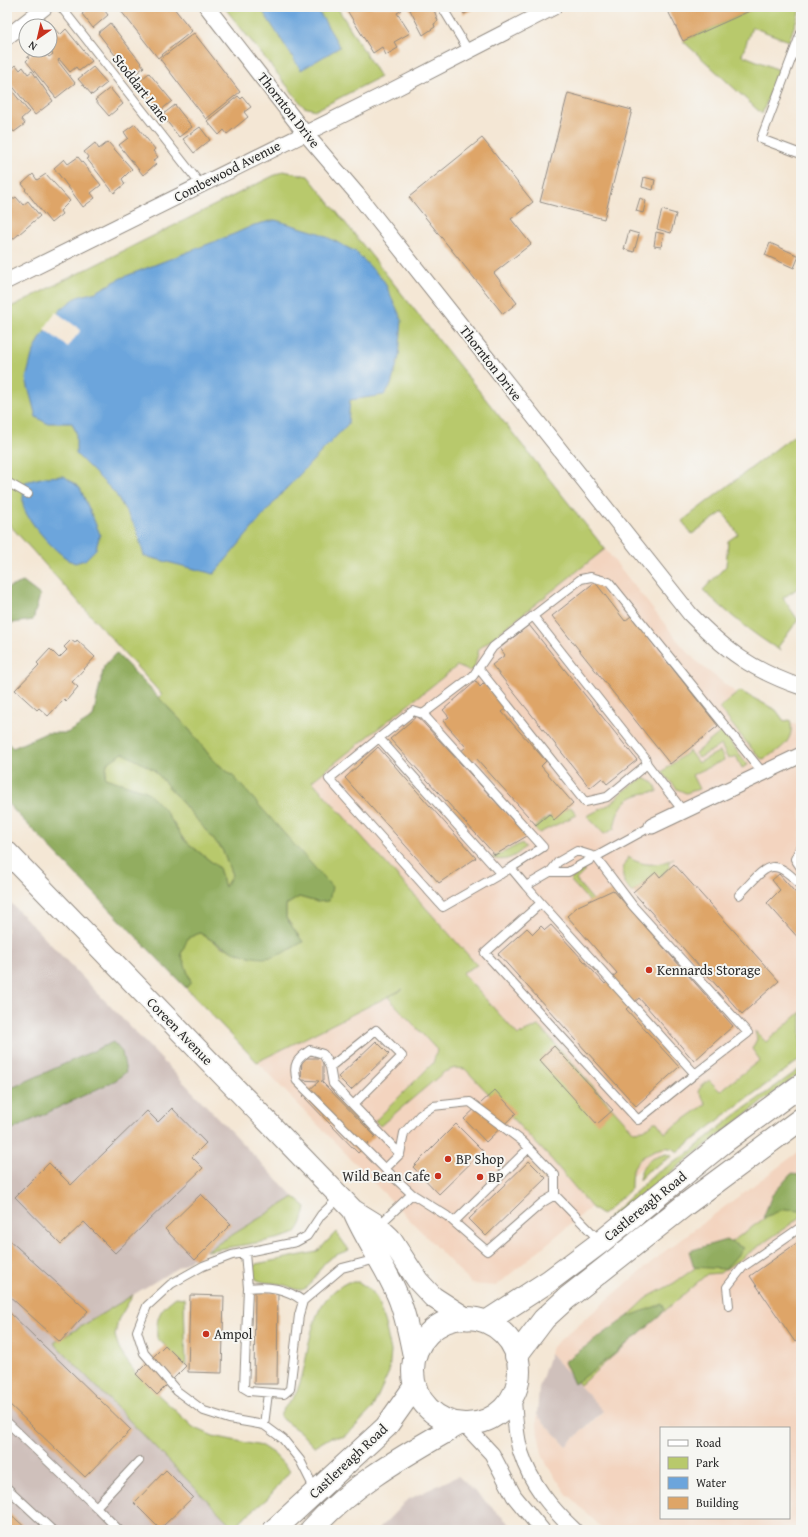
<svg xmlns="http://www.w3.org/2000/svg" width="808" height="1537" font-family="'Gentium Book Plus',serif">
<style>
.built{fill:#f3d4bf;fill-rule:evenodd}
.industrial{fill:#cfc0bb}
.green{fill:#b8c96c;stroke:#727a4c}
.forest{fill:#92ad60;stroke:#5e6c46;fill-rule:evenodd}
.water{fill:#6ca5dc;stroke:#4c6884}
.pier{fill:#f4e7d5}
.building{fill:#dea567}
.lines{fill:none;stroke-linecap:round;stroke-linejoin:round}
.lane-casing{stroke:#908980;stroke-width:10}
.street-casing{stroke:#908980;stroke-width:17}
.secondary-casing{stroke:#908980;stroke-width:23}
.primary-casing{stroke:#908980;stroke-width:24}
.lane{stroke:#fff;stroke-width:8}
.street{stroke:#fff;stroke-width:15}
.secondary{stroke:#fff;stroke-width:21}
.primary{stroke:#fff;stroke-width:22}
.poi-dot{fill:#c8321e;stroke:#f6f6f2;stroke-width:1.5}
.labels{text-anchor:middle;stroke-width:4;stroke-linejoin:round;paint-order:stroke}
.street-label{font-size:14px;fill:#2b2b2b;stroke:#f6f6f2}
.poi-label{font-size:14px;fill:#2b2b2b;stroke:#f6f6f2;text-anchor:start}
</style>
<rect width="100%" height="100%" fill="#f6f6f2"/>
<filter id="ink" filterUnits="userSpaceOnUse"><feTurbulence type="fractalNoise" baseFrequency=".025" numOctaves="2"/><feDisplacementMap in="SourceGraphic" scale="8" xChannelSelector="R" yChannelSelector="G"/><feConvolveMatrix kernelMatrix="1 2 1 2 8 2 1 2 1" color-interpolation-filters="sRGB"/></filter>
<filter id="wash" filterUnits="userSpaceOnUse"><feTurbulence type="fractalNoise" baseFrequency=".012" numOctaves="4" result="noise"/><feDisplacementMap in="SourceGraphic" scale="16" xChannelSelector="R" yChannelSelector="G"/><feGaussianBlur stdDeviation="0.9" result="paint"/><feColorMatrix in="noise" values="0 0 0 0 0 0 0 0 0 0 0 0 0 0 0 0 0 1.4 0 .05"/><feComposite in="paint" operator="in"/></filter>
<g filter="url(#wash)">
<rect width="100%" height="100%" fill="#f4e7d5"/>
<path class="built" d="M605,549L683,647L697,662L740,696L779,717L801,727V1047L608,1193L496,1286L472,1284L257,1062L419,981L471,959L312,781Z
M801,1150V1530H604L567,1494L547,1465L542,1454L537,1427V1415L566,1446L603,1412L550,1354L552,1347L660,1255ZM661,1428H789V1518H661Z"/>
<path class="industrial" d="M7,899L294,1197L54,1343L233,1527L230,1530H7Z
M550,1354L603,1411L566,1446L537,1415L539,1388Z
M458,1476L516,1530H378L407,1500Z"/>
<path class="green" d="M224,7H337L380,77L316,110L304,107Z
M753,7H801L789,41L752,27L742,55L779,70L762,114L683,41L753,9Z
M283,171L308,176L605,549L479,649L474,669L469,671L457,666L312,781L477,965L462,973L518,1035L538,1026L540,1027L633,1131L644,1130L654,1122H657L665,1133L706,1104L699,1092V1089L709,1080L720,1091L760,1060L752,1049L757,1039L755,1031L766,1042L801,1012V1059L734,1108L678,1152C676,1150 672,1148 670,1148C658,1146 640,1156 634,1167C631,1173 631,1181 631,1189L602,1215L592,1208L552,1160L465,1069L455,1068L444,1072L380,1126L375,1121L433,1063L437,1050L388,997L403,989L257,1062L186,988L191,982L181,954L187,938L200,933L222,947L252,956L303,942L286,918V905L299,897L317,902L233,776L213,760L188,728L159,698L162,695L7,522V309Z
M801,430V586L783,598L798,620L778,647L781,651C752,634 728,613 703,590L726,566L728,541L738,534L723,512L692,534L682,521Z
M740,691L776,710L784,721L790,720C796,741 779,751 763,759L760,758C745,742 733,725 719,708Z
M722,731L748,765L742,768L736,756L728,759L721,745L699,758L695,753Z
M689,751L698,763L720,751L724,760L692,775L699,789L686,793L677,789L662,772Z
M123,752L154,770L222,849L232,875L225,887L219,868L184,840L164,809L146,791L105,778L107,763Z
M643,778C650,780 657,784 657,792C630,793 618,802 614,829L604,834L587,816L612,803L623,791Z
M571,807L577,815L539,833L534,828L547,818Z
M522,843L525,847C516,856 506,863 492,858Z
M628,857C644,867 658,866 674,858L668,863L671,866L658,878L654,874L632,893C621,881 620,871 628,857Z
M583,869L585,871L576,880L593,900L590,902L570,880Z
M801,1068V1072L610,1219L608,1218L655,1174L686,1155L734,1116Z
M666,1154L672,1156L648,1171L639,1180C642,1162 649,1159 666,1154Z
M801,1192V1217L720,1273L707,1274L580,1385L569,1373L648,1297L674,1283Z
M294,1197L306,1207C304,1215 302,1227 295,1233C284,1240 222,1248 206,1251Z
M336,1232L349,1250C342,1253 334,1255 329,1259C318,1266 314,1286 304,1289C297,1292 290,1286 284,1285C272,1281 253,1286 251,1270L256,1264L317,1252Z
M348,1282H359L369,1289L377,1299L385,1324L391,1351L389,1372L372,1409L352,1430L343,1437H331L314,1447L300,1432L283,1420L280,1416C283,1406 293,1401 297,1391C313,1353 304,1303 348,1282Z
M133,1295L118,1320L115,1336L120,1351L136,1374L193,1427L213,1436L262,1446L274,1454L290,1471L268,1498L233,1527L54,1343Z
M176,1297L184,1298L186,1366L157,1338C156,1316 159,1310 176,1297Z"/>
<path class="forest" d="M23,582L40,595L33,620L7,624V588Z
M116,653L188,728L213,760L233,776L332,887L329,901L317,902L299,897L286,905V918L303,942C295,946 285,953 276,956C252,964 219,945 200,933L188,938L181,954L191,982L186,988L7,803V742L13,748L46,733H67L93,717L104,666ZM123,753L154,770L222,849L232,875L225,887L219,868L184,840L164,809L146,791L105,778L107,763Z
M113,1042L122,1052L126,1072L116,1080L7,1132V1090Z
M791,1174L801,1175V1210L784,1209L763,1218L772,1195Z
M726,1240L744,1248L725,1269L694,1267L689,1251Z
M662,1304L665,1308L660,1316L608,1359L574,1384L564,1362L627,1317Z"/>
<path class="water" d="M260,7H316L340,47L301,70Z
M275,220L319,233L356,252L384,281L402,320L399,357L391,385L384,395L350,400L348,424L282,493L214,574L144,556L136,528L115,493L76,454V432L72,423H46L36,417L26,379L32,355L41,337L60,310L69,303L77,297L96,292L121,278L234,234L254,225Z
M64,476L80,488L100,534L96,549L85,560L75,563C61,559 24,519 23,504C22,497 25,489 25,482L45,477Z"/>
<path class="pier" d="M56,312L81,330L68,347L44,329Z"/>
<g id="blocks">
<path class="building" d="M90,7H102L108,15L93,28L82,14Z
M127,7H173L192,31L158,58L121,11Z
M345,7H400L402,10L397,13L410,33L394,42L398,48L386,55L382,47L373,53Z
M411,7H433L438,21L434,24L435,27L423,35L409,8Z
M460,7H477L464,14Z
M666,7H753L754,9L683,41Z
M110,23L144,67L132,77L98,33Z
M54,28L60,35L66,29L92,61L79,71L76,67L70,72L59,59L58,61L75,83L56,98L26,61L29,58L27,57L36,50L40,54L43,51L49,57L53,54L50,51V32Z
M194,33L240,92L206,119L160,59Z
M16,65L20,70L23,67L28,74L32,71L53,101L35,115L7,79V73Z
M93,67L107,83L92,95L78,79Z
M149,73L172,101L160,111L137,83Z
M10,88L29,112L21,119L25,124L14,132L7,123V91Z
M110,88L123,104L109,116L95,100Z
M568,93L632,110L604,219L540,202Z
M238,96L241,99L243,97L251,107L244,112L248,117L227,134L224,130L219,135L207,121Z
M175,105L192,127L179,137L162,115Z
M135,124L155,149L153,151L158,157L153,161L156,164L143,175L119,145L128,138L124,132Z
M200,127L210,140L194,153L183,139Z
M482,138L533,202L511,219L531,244L494,273L517,303L503,314L409,197Z
M108,142L132,169L122,179L125,184L114,193L87,159L89,158L84,152L95,143L99,149Z
M78,157L101,185L91,193L95,198L83,207L54,168L64,159L68,164Z
M33,174L37,180L46,174L70,201L60,211L62,214L51,223L25,190L26,189L22,184Z
M644,177L655,180L653,190L642,187Z
M16,197L23,205L28,201L40,216L12,240L10,237L7,239V202H9Z
M640,198L646,201L643,213L636,211Z
M662,210L676,214L671,233L657,229Z
M629,231L639,234L634,252L624,249Z
M656,232L664,234L661,247L654,246Z
M770,243L799,256L794,268L765,255Z
M595,582L625,621L631,616L718,726L670,764L552,616Z
M529,625L637,760L607,784L602,778L590,788L492,665L505,655L500,648Z
M71,640L75,643L77,640L95,657L72,682L78,687L66,701L64,699L48,716L39,708L37,710L15,690L39,665L37,663L50,649L59,658L67,650L64,647Z
M476,681L480,687L484,683L506,709L502,712L546,761L541,766L573,803L554,820L549,814L536,825L476,758L469,765L459,753L466,747L443,721L449,717L443,710Z
M417,716L527,836L495,855L390,739Z
M378,747L476,858L439,883L345,778Z
M674,864L779,981L742,1014L633,892L656,872L660,877Z
M779,874L801,899V941L767,903L780,890L772,880Z
M613,890L733,1026L694,1061L639,998L626,1009L679,1067L636,1106L498,954L527,928L533,934L541,926L545,930L551,925L605,984L617,973L567,916L578,906Z
M376,1041L389,1054L351,1090L338,1077Z
M554,1046L613,1110L597,1124L539,1060Z
M302,1058H323V1081H321L375,1136L358,1153L303,1096L319,1081L301,1080Z
M495,1090L516,1113L486,1142L464,1119Z
M172,1108L206,1143L192,1157L203,1168L115,1253L84,1222L61,1244L15,1197L49,1163L71,1185L147,1111L158,1122Z
M456,1124L483,1151L439,1194L413,1167Z
M529,1161L546,1178L486,1236L469,1219Z
M201,1194L231,1224L195,1260L165,1229Z
M7,1238L88,1311L60,1342L7,1294Z
M801,1240V1337L795,1342L750,1276Z
M255,1291L278,1292L277,1384H254Z
M190,1295L224,1296L222,1373L188,1372Z
M7,1310L131,1430L85,1477L7,1402Z
M165,1345L186,1366L157,1395L136,1374Z
M166,1470L193,1497L160,1529L134,1503Z
M7,1511L28,1530H7Z"/>
</g>
</g>
<g filter="url(#ink)">
<use href="#blocks" fill-opacity="0" stroke="#908980" stroke-width="1"/>
<g class="lines">
<g class="lane-casing">
<path id="lane" d="M61,7L201,185
M442,7L468,50
M801,33L761,139L801,154
M7,482L28,494
M479,669L585,802L607,797L647,764L645,758L533,616
M379,738L413,711L423,714
M647,764L683,811
M801,846L795,859L801,868
M511,868L543,847L423,714L473,676L493,647L581,579L591,577L609,582L763,773
M550,872H568L652,826
M501,874L379,738L329,779L443,907L511,868L526,886
M739,895C765,869 771,852 801,886
M541,903L485,953L638,1120L695,1074L541,903L526,886L550,872L558,862L577,851L596,857L633,906L748,1033L695,1074
M330,1067L376,1030L402,1056L353,1105
M385,1169L297,1081C292,1064 297,1059 310,1050L323,1054L330,1067L333,1084L400,1154
M412,1194L447,1216L487,1251L543,1202L555,1195
M454,1222L529,1148
M378,1226L412,1194L385,1169L400,1154L404,1133L420,1115L433,1106L470,1102L522,1141L555,1175V1195L600,1241
M245,1253L248,1288L244,1388L249,1391L284,1394L290,1389L299,1315L303,1301L342,1268L377,1259
M248,1288C269,1286 286,1288 303,1301
M729,1306L727,1287L743,1267L801,1227
M7,1422L96,1507
M264,1425L268,1393
M7,1488L52,1530
M315,1490L300,1460L283,1439L264,1425L229,1419L204,1411L177,1391L144,1353L137,1331L147,1306L171,1284L203,1266L232,1255L296,1242L307,1236L321,1215L340,1197
M119,1530L96,1507L139,1461"/>
</g>
<g class="street-casing">
<path id="street" d="M207,7L304,132L357,194L690,614C726,651 752,670 801,687
M7,37L45,7
M7,281L385,94L554,7
M652,826L801,755
M513,1395C515,1414 515,1435 521,1453C531,1484 551,1508 574,1530
M464,1424L492,1454L514,1496L542,1530"/>
</g>
<g class="secondary-casing">
<path id="secondary" d="M7,852L353,1210L374,1223L390,1238L418,1281L433,1297L467,1319
M353,1210C365,1239 384,1264 396,1292C406,1313 409,1336 414,1358"/>
</g>
<g class="primary-casing">
<path id="primary" d="M413 1371a53 53 0 1 1 106 0a53 53 0 1 1-106 0Z
M486,1322L549,1281L601,1242L724,1142L801,1085
M516,1356L544,1319L567,1298L685,1205L801,1119
M274,1530L386,1427L415,1386
M311,1530C355,1482 404,1456 459,1424"/>
</g>
<use href="#lane" class="lane"/>
<use href="#street" class="street"/>
<use href="#secondary" class="secondary"/>
<use href="#primary" class="primary"/>
</g>
</g>
<g class="poi-dot">
<circle cx="649" cy="970" r="4"/>
<circle cx="448" cy="1159" r="4"/>
<circle cx="438" cy="1176" r="4"/>
<circle cx="480" cy="1177" r="4"/>
<circle cx="206" cy="1334" r="4"/>
</g>
<g class="labels">
<g class="street-label">
<text transform="translate(141 88) rotate(52)" y="5">Stoddart Lane</text>
<text transform="translate(289 110) rotate(52)" y="5">Thornton Drive</text>
<text transform="translate(227 171) rotate(-27)" y="5">Combewood Avenue</text>
<text transform="translate(491 363) rotate(52)" y="5">Thornton Drive</text>
<text transform="translate(180 1031) rotate(46)" y="5">Coreen Avenue</text>
<text transform="translate(645 1206) rotate(-39)" y="5">Castlereagh Road</text>
<text transform="translate(348 1461) rotate(-43)" y="5">Castlereagh Road</text>
</g>
<g class="poi-label">
<text x="657" y="975">Kennards Storage</text>
<text x="456" y="1164">BP Shop</text>
<text x="430" y="1181" text-anchor="end">Wild Bean Cafe</text>
<text x="488" y="1182">BP</text>
<text x="214" y="1339">Ampol</text>
</g>
</g>
<rect width="808" height="1537" fill="none" stroke="#f6f6f2" stroke-width="24"/>
<rect x="660" y="1427" width="130" height="92" fill="#f6f6f2" stroke="#a5a5a2"/>
<rect x="668" y="1440" width="20" height="6" fill="#ffffff" stroke="#a5a5a2"/>
<text x="696" y="1447" font-size="12" fill="#2b2b2b">Road</text>
<rect x="668" y="1457" width="20" height="12" fill="#b8c96c" stroke="#a5a5a2"/>
<text x="696" y="1467" font-size="12" fill="#2b2b2b">Park</text>
<rect x="668" y="1477" width="20" height="12" fill="#6ca5dc" stroke="#a5a5a2"/>
<text x="696" y="1487" font-size="12" fill="#2b2b2b">Water</text>
<rect x="668" y="1497" width="20" height="12" fill="#dea567" stroke="#a5a5a2"/>
<text x="696" y="1507" font-size="12" fill="#2b2b2b">Building</text>
<g transform="translate(38 38) rotate(214)"><circle r="19" fill="#f6f6f2" stroke="#a5a5a2"/>
<path d="M0-3L7 15L0 10L-7 15Z" fill="#c8321e"/>
<text y="-6" font-size="11" font-weight="bold" text-anchor="middle" fill="#2b2b2b">N</text>
</g>
</svg>
